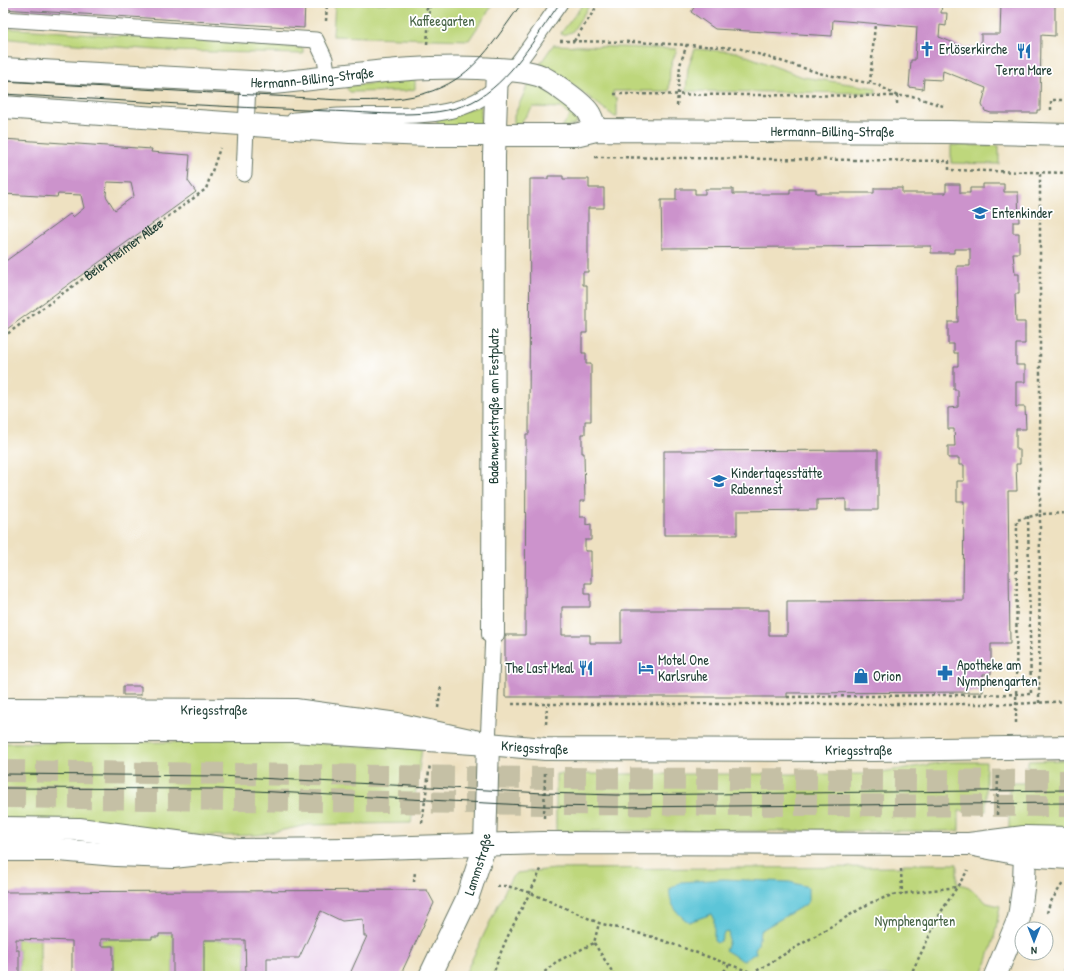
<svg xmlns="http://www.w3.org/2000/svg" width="1072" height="979" font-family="'Patrick Hand',sans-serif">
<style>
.built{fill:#ead1ec}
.green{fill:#bed77c;stroke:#6e8a58}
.water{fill:#5cc5d8;stroke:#3e8186}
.building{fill:#cc93cc;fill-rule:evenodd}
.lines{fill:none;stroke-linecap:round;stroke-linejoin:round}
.primary-tunnel{stroke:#c5c0a5;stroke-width:22;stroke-dasharray:22 11;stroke-linecap:butt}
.lane-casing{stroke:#677665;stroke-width:17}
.street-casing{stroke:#677665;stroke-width:24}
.secondary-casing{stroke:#677665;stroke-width:24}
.primary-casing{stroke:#677665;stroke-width:24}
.path{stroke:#677665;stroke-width:2.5;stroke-dasharray:3 3;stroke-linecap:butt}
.lane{stroke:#fff;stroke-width:15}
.street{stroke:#fff;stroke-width:22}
.secondary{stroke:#fff;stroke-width:22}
.primary{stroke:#fff;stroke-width:22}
.tram{stroke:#1f3d34;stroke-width:1}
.path-bridge{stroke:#677665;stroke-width:2.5;stroke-dasharray:3 3;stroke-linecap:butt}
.labels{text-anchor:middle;stroke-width:3.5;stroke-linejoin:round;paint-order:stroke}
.park-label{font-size:14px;fill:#476446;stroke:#fff}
.poi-label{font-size:14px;fill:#1f3d34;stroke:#fff;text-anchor:start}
.street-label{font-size:14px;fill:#1f3d34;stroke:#fff}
</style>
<rect width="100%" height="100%" fill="#fff"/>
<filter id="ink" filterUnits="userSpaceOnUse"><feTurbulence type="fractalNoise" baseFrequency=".025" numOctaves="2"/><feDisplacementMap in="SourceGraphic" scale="8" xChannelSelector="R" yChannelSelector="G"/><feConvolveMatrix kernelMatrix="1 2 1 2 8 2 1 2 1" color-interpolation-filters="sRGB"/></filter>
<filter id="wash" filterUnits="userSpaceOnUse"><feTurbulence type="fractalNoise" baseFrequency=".012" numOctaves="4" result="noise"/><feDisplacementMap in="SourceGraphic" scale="16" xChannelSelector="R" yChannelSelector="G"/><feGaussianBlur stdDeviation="0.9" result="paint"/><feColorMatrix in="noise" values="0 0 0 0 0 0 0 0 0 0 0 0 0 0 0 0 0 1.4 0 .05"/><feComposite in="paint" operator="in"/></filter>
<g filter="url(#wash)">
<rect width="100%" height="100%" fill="#eee1c1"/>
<path class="built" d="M427,890L400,976H246L245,891Z"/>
<path class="green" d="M335,3H494L469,40L333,36Z
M584,3H591L572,32L562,35L561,33Z
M3,28L303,48V54L171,51L21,40L3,38Z
M553,45L677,49L670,68L669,91H613V97L617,98V117H615L553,70L540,64Z
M695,49L736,52L803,77L876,88V93L686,91L688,68Z
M415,79V89L405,91L350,92L347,89V86Z
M529,82L539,85L574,112L577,121L575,125L561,128L570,116L561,108L533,107L517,127H514V116Z
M481,106V127H437V118Z
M951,145L999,146V164L951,163Z
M3,207H6L3,248Z
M192,737L422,749L411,823L308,825L259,835L222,836L3,821V743L191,742Z
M1069,760V832H1009V783H1028V761Z
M946,762H986V811H959V831H556V774H868Z
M903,864H957V883L969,887L987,903L1000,906L994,939L982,976H464L511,878L516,873L555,869L903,867Z
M159,934H173V976H113V946H101V939H151L152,937H158Z
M16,939H40V976H19V950H16Z
M204,940H245L246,976H204Z"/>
<path class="water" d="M723,879L790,882L808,887V903L760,931L758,944L755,949L756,953L743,961L725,950L728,943L729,932L724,933L721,940L717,943L714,941V918L712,914L689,922C678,916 668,902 670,889L681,882Z"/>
<g id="blocks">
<path class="building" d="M3,3H305L304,28L3,9Z
M697,3H942L941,13H947L946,26L940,25L939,37L964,47L981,48V34H1000L1001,3H1055V36L1041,35L1040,110H1037V113H991L985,111L982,105L986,88L943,71L942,80L924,79L923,89L909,87L911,60H915L917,27L833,20L832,36L715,29L691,12Z
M3,139L152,149L151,152L190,155L188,181L196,192L3,332V263L70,214L73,217L84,208L81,195L58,194L57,197L3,194ZM107,182L131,183L134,196L115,210L106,196Z
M548,176H563V179H589V188H604V208H588V272H583V285H587V333H582V353H586V364H591V421H585V434H582V453H584L585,501H580V517H586V525L591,524V540H585V551H591V583H585V594H590V607H562V635H590V643H621V610H769V635H787V601L963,600L964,501H957V481H964V465H959V458H948V446H955L954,429H948V408L958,407V390H954V366H958V353H954V344H948V322H958L957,266H970V249H954V253H931V246L662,248L661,200H676V189H695V194H705V189H733V194H790V189H816V193H874V188H902V193H946V184H960V193H970V188H983V184H1004V192H1018L1019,222H1013V233H1019V253H1013L1015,274H1019V294H1015L1016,322H1025V344H1016V365H1025V382H1016V407H1025L1026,429H1016V450H1020V464H1016L1017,491H1008L1010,644H991V674H983V692L787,693V697H505V635H525L526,434H529L530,179H548Z
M878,450V510H846V499L817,500V510L737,511V535H664V451Z
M123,686H141V695H123Z
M427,890L434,903L400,976H349L367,936H364L363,919L342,921L321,911L299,958H267V976H246L245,940H204V976H173V934H159V937H152V939H101V946H113V976H72V941L16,939V950H19V976H3V892Z"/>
</g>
</g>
<g filter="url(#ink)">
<use href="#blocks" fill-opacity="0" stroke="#677665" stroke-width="1"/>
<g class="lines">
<path class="primary-tunnel" d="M3,771L543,778L1069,781
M3,797L543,804L1069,806"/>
<g class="lane-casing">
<path id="lane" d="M3,19L316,40L325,59L328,77
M294,120C309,119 324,117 339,116C389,113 453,125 494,89C519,66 540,31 560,3
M244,174L248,83
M488,744L493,634"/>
</g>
<g class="street-casing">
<g id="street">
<path id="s2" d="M493,634L494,156L497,69"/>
<path id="s3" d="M430,976L467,899L485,845L488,744"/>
<path d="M995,976L1019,918L1024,881L1025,855"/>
</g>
</g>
<g class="secondary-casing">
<g id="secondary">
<path id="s4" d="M3,69L272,83C341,77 408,65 478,68C498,69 519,69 538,75C549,79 584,104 589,113C592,118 594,125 596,130"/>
<path id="s5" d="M3,107L350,132L429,135H575L596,130L950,132L1069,135"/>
<path id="s6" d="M3,709L295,710L397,724L488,744L545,749L875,750L1069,747"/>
<path d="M3,850H59L116,855L173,857L237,850L349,849L543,843L969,844L1025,855L1069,858"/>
</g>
</g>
<g class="primary-casing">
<path id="primary" d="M3,731H293L488,744
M3,828L79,829L237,850
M969,844L1024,837L1069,838"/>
</g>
<g class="path">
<path d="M422,3L429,11"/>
<path d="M326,21L327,3"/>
<path d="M560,41L636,42L738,48L823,74L878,85L897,96H912L943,106"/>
<path d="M574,41L599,3"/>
<path d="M427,44L430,3"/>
<path d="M870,83L875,24"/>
<path d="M614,94L897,96V106"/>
<path d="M677,106L680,65L687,44"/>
<path d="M1051,110V100H1069"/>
<path d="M595,157L949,161V170L1069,173"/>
<path id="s1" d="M3,337L206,189L220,148"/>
<path d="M1028,516L1031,694"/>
<path d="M1039,703L1040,514L1069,513"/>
<path d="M512,704H1015L1069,701"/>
<path d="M438,708L441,686"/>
<path d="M1016,723L1017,520L1040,514V172"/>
<path d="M546,724L547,705"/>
<path d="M997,815L998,773"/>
<path d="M544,818L545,773"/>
<path d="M422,823L430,764"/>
<path d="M901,869L902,894"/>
<path d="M414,882L415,871"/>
<path d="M497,886H507L531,893L599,923L653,937L753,973L870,903L892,895L957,887"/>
<path d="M1047,913L1050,903L1063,883"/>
<path d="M594,943L615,976"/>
<path d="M493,976C502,940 527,902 542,867"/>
<path d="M540,976L556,962L594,943L599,923"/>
<path d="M720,976L729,965"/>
<path d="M910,976L941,912L968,870"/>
<path d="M1062,976L1069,961"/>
</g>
<use href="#lane" class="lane"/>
<use href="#street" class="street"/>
<use href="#secondary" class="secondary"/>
<use href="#primary" class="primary"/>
<path class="tram" d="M3,81C93,86 184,92 274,96C325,98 395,109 442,87C479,70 498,35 522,3
M3,94C111,100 220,107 328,111C372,112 432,121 472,102C510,83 536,36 560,3
M3,774L220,776L544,793L616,795L1069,790
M3,788L217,789L544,806L615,807L1069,803"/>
<path class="path-bridge" d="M787,697L1031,694"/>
</g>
</g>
<defs>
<g id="church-bare" transform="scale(1.2)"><path d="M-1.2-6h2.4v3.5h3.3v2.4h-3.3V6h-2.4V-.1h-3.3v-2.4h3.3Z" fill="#1f6fb2" stroke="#fff" stroke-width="2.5" paint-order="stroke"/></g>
<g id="restaurant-bare" transform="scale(1.2)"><path d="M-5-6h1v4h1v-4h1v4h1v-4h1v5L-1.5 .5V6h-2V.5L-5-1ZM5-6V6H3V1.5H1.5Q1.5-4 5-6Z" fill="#1f6fb2" stroke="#fff" stroke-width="2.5" paint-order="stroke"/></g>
<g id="school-bare" transform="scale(1.2)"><path d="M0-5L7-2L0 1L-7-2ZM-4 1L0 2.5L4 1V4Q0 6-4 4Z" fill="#1f6fb2" stroke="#fff" stroke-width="2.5" paint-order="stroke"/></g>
<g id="hotel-bare" transform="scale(1.2)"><path d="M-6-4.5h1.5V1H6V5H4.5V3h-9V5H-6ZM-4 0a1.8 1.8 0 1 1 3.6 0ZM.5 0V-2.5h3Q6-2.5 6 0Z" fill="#1f6fb2" stroke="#fff" stroke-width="2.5" paint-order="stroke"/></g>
<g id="pharmacy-bare" transform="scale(1.2)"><path d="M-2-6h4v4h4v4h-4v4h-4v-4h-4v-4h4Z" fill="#1f6fb2" stroke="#fff" stroke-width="2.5" paint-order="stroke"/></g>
<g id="shop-bare" transform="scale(1.2)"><path d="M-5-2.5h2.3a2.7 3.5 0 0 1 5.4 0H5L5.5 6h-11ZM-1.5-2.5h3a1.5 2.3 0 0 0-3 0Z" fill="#1f6fb2" stroke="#fff" stroke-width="2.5" paint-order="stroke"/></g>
</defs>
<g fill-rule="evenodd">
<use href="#church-bare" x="927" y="49"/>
<use href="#restaurant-bare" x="1024" y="51"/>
<use href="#school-bare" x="980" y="213"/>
<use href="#school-bare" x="719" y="481"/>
<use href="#restaurant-bare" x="586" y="668"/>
<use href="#hotel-bare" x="646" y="668"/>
<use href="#pharmacy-bare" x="945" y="673"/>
<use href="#shop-bare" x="861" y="676"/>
</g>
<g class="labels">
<g class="park-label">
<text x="442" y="26">Kaffeegarten</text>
<text x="915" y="926">Nymphengarten</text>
</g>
<g class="poi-label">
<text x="939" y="54">Erlöserkirche</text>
<text x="1024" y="75" text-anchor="middle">Terra Mare</text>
<text x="992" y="218">Entenkinder</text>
<text x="731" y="478">Kindertagesstätte<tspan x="731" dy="16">Rabennest</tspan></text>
<text x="658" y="665">Motel One<tspan x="658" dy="16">Karlsruhe</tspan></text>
<text x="957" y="670">Apotheke am<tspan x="957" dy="16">Nymphengarten</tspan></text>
<text x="574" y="673" text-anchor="end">The Last Meal</text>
<text x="873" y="681">Orion</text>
</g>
<g class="street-label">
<text dy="5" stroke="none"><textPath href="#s4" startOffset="310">Hermann-Billing-Straße</textPath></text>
<text dy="5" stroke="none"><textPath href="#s5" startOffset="831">Hermann-Billing-Straße</textPath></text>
<text dy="5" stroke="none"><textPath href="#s1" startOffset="149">Beiertheimer Allee</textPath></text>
<text dy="5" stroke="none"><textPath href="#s2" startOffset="228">Badenwerkstraße am Festplatz</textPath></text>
<text dy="5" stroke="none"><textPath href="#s6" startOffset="211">Kriegsstraße</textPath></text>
<text dy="5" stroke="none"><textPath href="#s6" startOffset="535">Kriegsstraße</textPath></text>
<text dy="5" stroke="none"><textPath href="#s6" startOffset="859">Kriegsstraße</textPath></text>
<text dy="5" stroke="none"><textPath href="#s3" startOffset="122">Lammstraße</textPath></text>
</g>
</g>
<rect width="1072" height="979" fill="none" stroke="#fff" stroke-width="16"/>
<g transform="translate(1034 941) rotate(180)"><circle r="19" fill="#ffffff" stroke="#a5b1ae"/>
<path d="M0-3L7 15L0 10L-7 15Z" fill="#1f6fb2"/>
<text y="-6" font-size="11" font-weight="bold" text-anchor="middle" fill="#1f3d34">N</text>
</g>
</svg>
